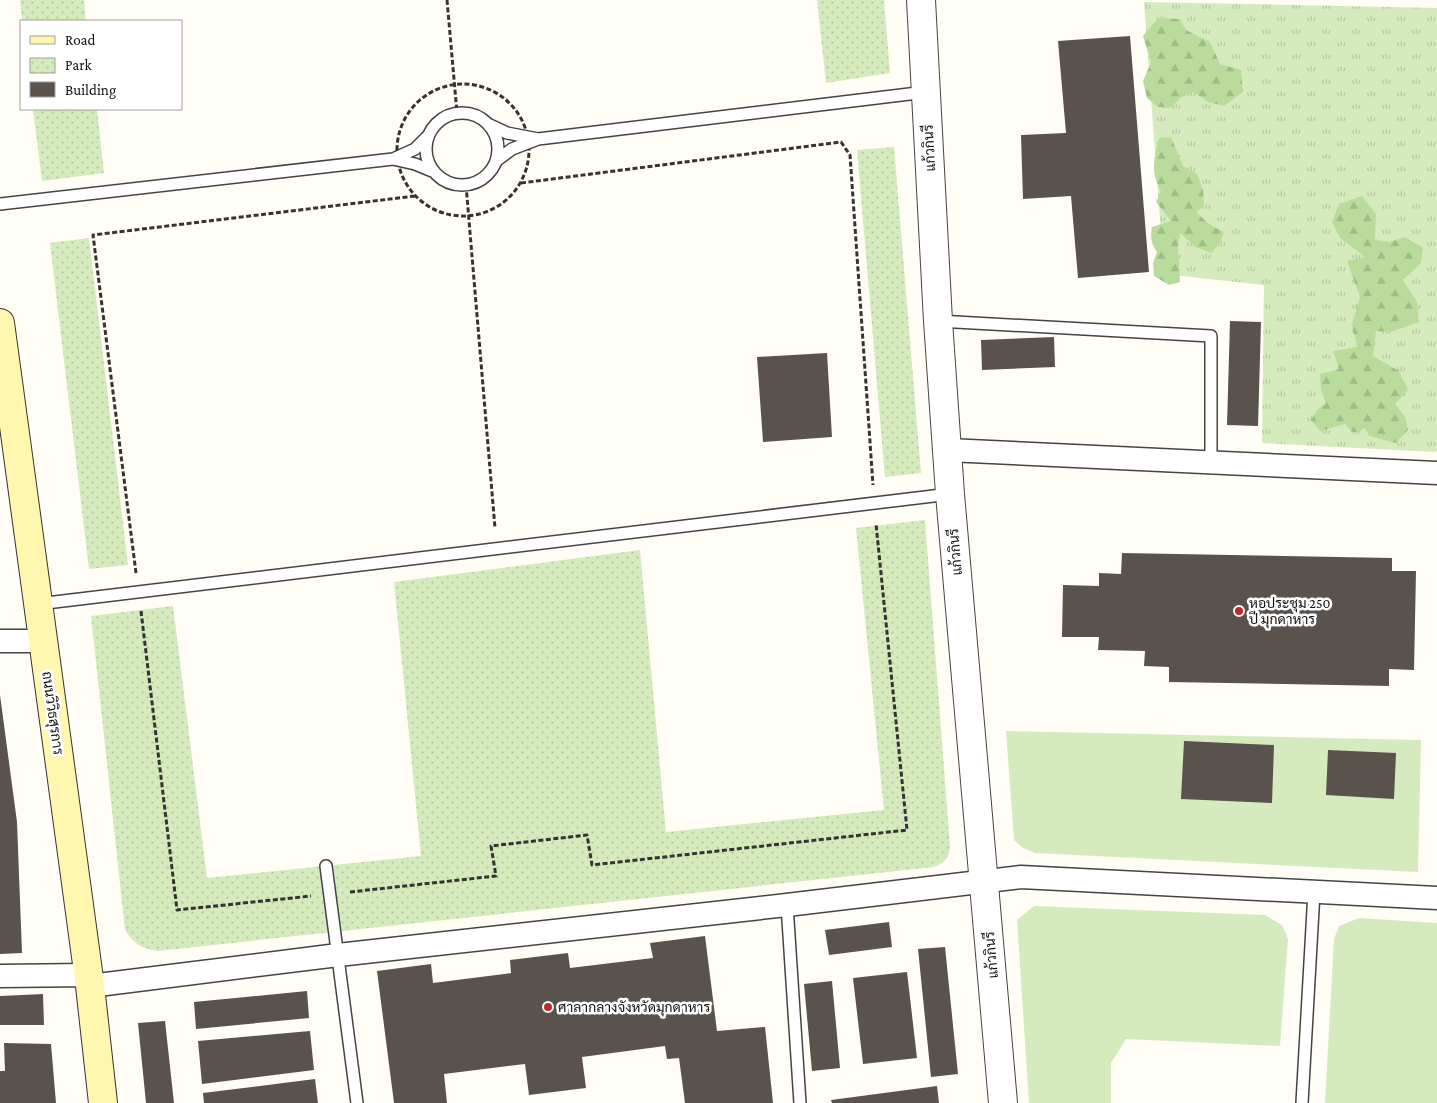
<svg xmlns="http://www.w3.org/2000/svg" width="1437" height="1103" font-family="'Crimson Pro',Sarabun,serif">
<style>
.grass{fill:url(#grass-tufts)}
.forest{fill:url(#forest-firs)}
.park{fill:url(#park-dots)}
.garden{fill:#d5ebbd}
.building{fill:#5a524d}
.lines{fill:none;stroke-linecap:round;stroke-linejoin:round}
.service-casing{stroke:#444;stroke-width:14}
.minor-casing{stroke:#444;stroke-width:25}
.tertiary-casing{stroke:#444;stroke-width:30}
.secondary-casing{stroke:#333;stroke-width:30}
.path{stroke:#333;stroke-width:3;stroke-dasharray:5 2.5;stroke-linecap:butt}
.service{stroke:#fff;stroke-width:11}
.minor{stroke:#fff;stroke-width:22}
.tertiary{stroke:#fff;stroke-width:28}
.secondary{stroke:#fff6b0;stroke-width:28}
.poi-dot{fill:#c4262e;stroke:#fff;stroke-width:2}
.labels{text-anchor:middle;stroke-width:5;stroke-linejoin:round;paint-order:stroke}
.street-label{font-size:14px;fill:#111;stroke:#fff}
.poi-label{font-size:14px;fill:#111;stroke:#fff;text-anchor:start}
</style>
<defs>
<pattern id="grass-tufts" width="24" height="20" patternUnits="userSpaceOnUse" patternTransform="scale(1.25)"><rect width="24" height="20" fill="#d5ebbd"/><path d="M3 7l-1-3M5 7V3M7 7l1-3M15 17l-1-3M17 17v-4M19 17l1-3" fill="none" stroke="#b6c8a1"/></pattern>
<pattern id="forest-firs" width="22" height="20" patternUnits="userSpaceOnUse" patternTransform="scale(1.25)"><rect width="22" height="20" fill="#b9dc9c"/><path d="M5 1l3.5 6h-7zM16 11l3.5 6h-7z" fill="#9ebc85"/></pattern>
<pattern id="park-dots" width="8" height="8" patternUnits="userSpaceOnUse" patternTransform="scale(1.25)"><rect width="8" height="8" fill="#d5ebbd"/><path d="M2 2h.1M6 6h.1" fill="none" stroke="#b6c8a1" stroke-width="1.8" stroke-linecap="round"/></pattern>
</defs>
<rect width="100%" height="100%" fill="#fffdf5"/>
<path class="grass" d="M1144,2L1437,8V451L1435,452L1262,443L1264,285L1164,274Z"/>
<path class="forest" d="M1158,18L1180,19L1186,30L1210,42L1220,64L1241,70L1243,92L1224,106L1208,102L1194,92L1182,97L1170,108L1158,107L1147,98L1143,81L1151,62L1143,36Z
M1171,137L1183,166L1197,174L1203,190L1204,206L1196,212L1209,224L1224,232L1220,243L1211,253L1196,247L1180,233L1178,247L1180,282L1169,285L1154,276L1153,263L1157,252C1151,244 1150,237 1152,227L1171,221L1156,202L1161,191C1150,173 1154,157 1159,138Z
M1362,196L1376,214L1375,240L1389,242L1405,237L1423,248L1421,263L1403,280L1417,302L1419,322L1391,332L1376,331L1373,356L1399,371L1408,390L1395,404L1405,417L1408,430L1396,443L1369,436L1365,428L1358,432H1352L1345,424L1320,431L1311,420L1317,410L1326,404L1321,389L1320,374L1339,369L1333,351L1357,347L1352,324L1360,297L1347,261L1365,257L1340,238L1332,222L1339,204Z"/>
<path class="park" d="M20,0H84L86,21H22Z
M817,0H884L890,73L826,83Z
M33,109H97L104,173L42,181Z
M894,147L921,473L885,477L857,150Z
M89,238L128,565L89,569L50,243Z
M925,520L950,846C949,858 946,862 934,867L158,951C141,948 135,945 125,930L91,616L173,606L207,878L421,856L394,582L640,550L666,832L884,810L856,528Z"/>
<path class="garden" d="M1006,731L1421,740L1418,872L1035,853L1023,848L1014,840Z
M1034,906L1265,915L1282,925L1288,939L1280,1046L1126,1039L1111,1063V1103H1029L1017,920Z
M1359,918L1437,923V1103H1325L1334,939L1339,926Z"/>
<path class="building" d="M1130,36L1149,272L1078,278L1071,196L1023,199L1021,135L1066,133L1058,41Z
M1230,321L1261,322L1258,426L1227,425Z
M1054,337L1055,367L982,370L981,340Z
M827,353L832,437L763,442L757,357Z
M1122,553L1392,558V571H1416L1414,670L1389,669V686L1169,682V667L1144,666L1145,651L1098,650L1099,637H1062L1063,585L1099,586V573L1121,574Z
M0,695L17,822L22,953L0,954Z
M1184,741L1274,745L1272,803L1181,799Z
M1328,750L1396,753L1394,799L1326,795Z
M889,922L892,947L829,955L825,930Z
M705,936L717,1031L765,1027L773,1103H685L679,1058L667,1059L665,1046L582,1057L586,1088L529,1095L525,1064L444,1074L447,1103H394L377,971L431,964L433,983L511,973L510,960L568,953L570,968L653,958L650,943Z
M945,947L958,1074L931,1077L918,949Z
M907,972L917,1058L863,1064L853,978Z
M832,981L840,1068L812,1071L804,984Z
M307,991L309,1018L196,1029L194,1002Z
M43,994L44,1025H0V996Z
M165,1021L174,1103H146L138,1023Z
M310,1031L314,1070L202,1084L198,1041Z
M4,1043L51,1044L56,1103H0V1071H5Z
M315,1079L318,1103H204L203,1093Z
M937,1086L939,1103H832L831,1100Z"/>
<g class="lines">
<g class="service-casing">
<path id="service" d="M426 149a36 36 0 1 1 72 0a36 36 0 1 1-72 0Z
M490,125L507,133L538,139L512,149L496,161
M427,137L415,149L393,159L415,164L432,171
M538,139L926,92
M0,204L393,159
M938,321L1211,336V462
M38,604L950,494
M326,866L357,1103
M787,905L800,1103
M1302,1103L1314,892"/>
</g>
<g class="minor-casing">
<path id="minor" d="M948,450L1437,473
M0,641H44
M0,976L88,975
M90,986L338,955L787,905L1021,877L1437,898"/>
</g>
<g class="tertiary-casing">
<path id="tertiary" d="M921,0L938,321L950,494L1003,1103"/>
</g>
<g class="secondary-casing">
<path id="secondary" d="M0,323L90,986L103,1103"/>
</g>
<path class="path" d="M447,0L457,113
M397 150a66 66 0 1 1 132 0a66 66 0 1 1-132 0Z
M521,183L841,142L850,155L873,485
M466,185L495,528
M136,573L93,235L415,196
M141,611L177,910L311,896
M350,892L496,876L491,846L587,835L592,865L907,830L876,524"/>
<use href="#service" class="service"/>
<use href="#minor" class="minor"/>
<use href="#tertiary" class="tertiary"/>
<use href="#secondary" class="secondary"/>
</g>
<g class="poi-dot">
<circle cx="1239" cy="611" r="5"/>
<circle cx="548" cy="1007" r="5"/>
</g>
<g class="labels">
<g class="street-label">
<text transform="translate(929 148) rotate(-93)" y="5">แก้วกินรี</text>
<text transform="translate(955 552) rotate(-95)" y="5">แก้วกินรี</text>
<text transform="translate(53 713) rotate(82)" y="5">ถนนวิวิธสุรการ</text>
<text transform="translate(991 955) rotate(-95)" y="5">แก้วกินรี</text>
</g>
<g class="poi-label">
<text x="1249" y="608">หอประชุม 250<tspan x="1249" dy="16">ปี มุกดาหาร</tspan></text>
<text x="558" y="1012">ศาลากลางจังหวัดมุกดาหาร</text>
</g>
</g>
<rect x="20" y="20" width="162" height="90" fill="#ffffff" stroke="#a0a0a0"/>
<rect x="30" y="36" width="25" height="8" fill="#fff6b0" stroke="#a0a0a0"/>
<text x="65" y="45" font-size="15" fill="#111111">Road</text>
<rect x="30" y="58" width="25" height="15" fill="url(#park-dots)" stroke="#a0a0a0"/>
<text x="65" y="70" font-size="15" fill="#111111">Park</text>
<rect x="30" y="82" width="25" height="15" fill="#5a524d" stroke="#a0a0a0"/>
<text x="65" y="95" font-size="15" fill="#111111">Building</text>
</svg>
